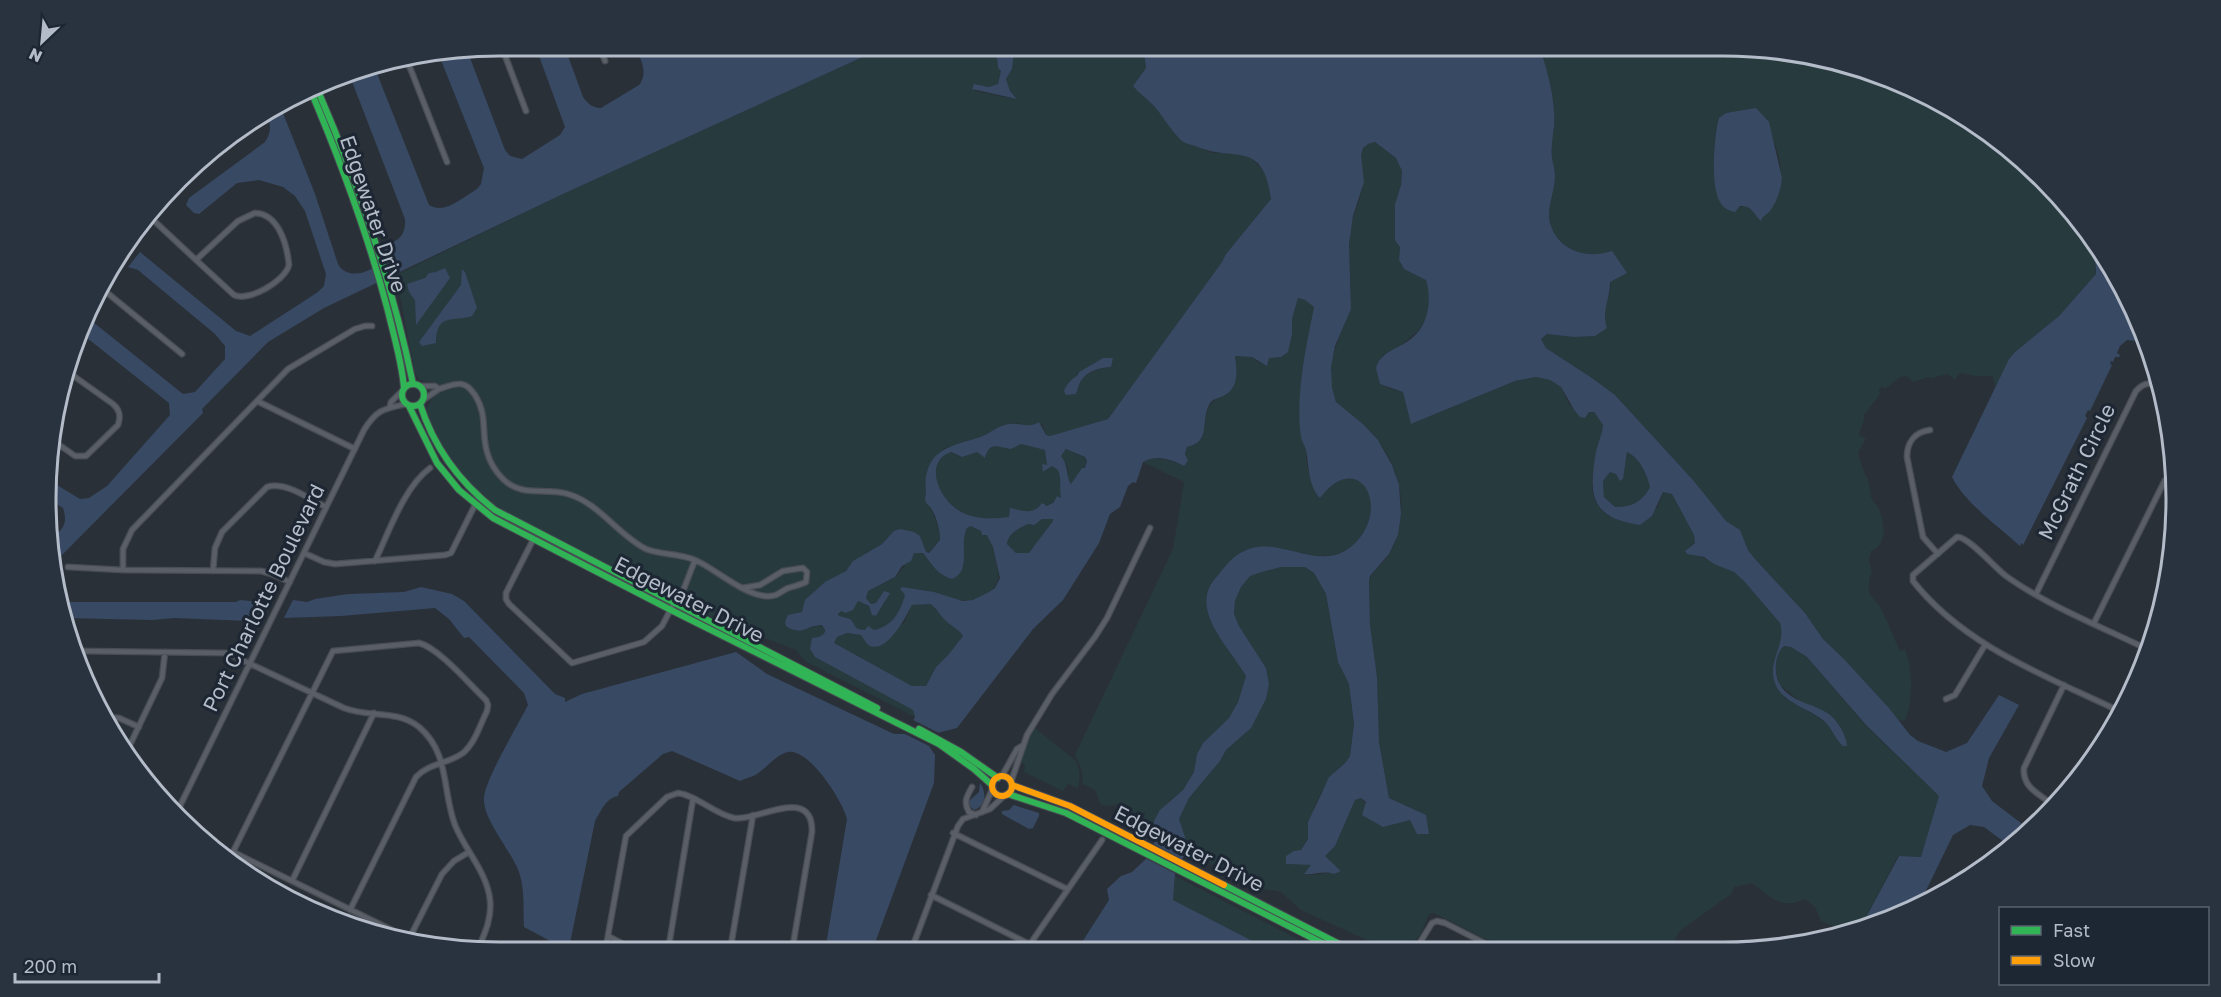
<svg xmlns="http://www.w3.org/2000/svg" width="2221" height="997" font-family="'Golos Text',sans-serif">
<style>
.green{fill:#273a3e;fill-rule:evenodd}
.water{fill:#384963;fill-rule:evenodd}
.pier{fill:#2a3038}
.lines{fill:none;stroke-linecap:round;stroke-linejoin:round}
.street-casing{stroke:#484c53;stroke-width:7}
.fast-casing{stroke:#484c53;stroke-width:8}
.slow-casing{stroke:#484c53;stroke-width:8}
.street{stroke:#5a5e66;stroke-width:4.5}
.fast{stroke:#30b455;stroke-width:6}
.slow{stroke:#ff9f0a;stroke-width:6}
.labels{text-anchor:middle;stroke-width:6;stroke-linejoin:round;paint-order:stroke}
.street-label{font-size:21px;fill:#b4bcc9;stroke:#1d2633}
.rim{fill:none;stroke:#b4bcc9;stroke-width:3}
</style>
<rect width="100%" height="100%" fill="#2a3038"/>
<path class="green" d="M889,45H986L997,58L998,68L1001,71L998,85L989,87L974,84L975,91L1010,98L1016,97L1010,91L1006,79L1012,69L1015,45H1143L1146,68L1133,86L1153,105L1183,141L1212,153H1233L1250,157L1261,168L1268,180L1271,199L1226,254L1222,262L1108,419L1050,436L1046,435L1042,424L1030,426L1017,423L1007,424L981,437L945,448L939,453L927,471L925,499C933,510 939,526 940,540L928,553H926L920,536L894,531L882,544L861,556L802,612L792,615L811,628L818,625L824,628V634L819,637L813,654L815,657L908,706L913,710L915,717L805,661L796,650L760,636L755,639C699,611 644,582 588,554C546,533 500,515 467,481C448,461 436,436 426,410L433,396L441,392L438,383L420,380L415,373L396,275L563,194ZM1103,358L1111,367C1096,369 1081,373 1078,390L1072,393L1074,378L1077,377L1078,372Z
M1539,45H1723L1869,69L1950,106L2022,158L2054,203L2086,241L2094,258L2096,274L2059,316L2015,352L1995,387L1993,376H1975L1961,373L1957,376L1955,380L1948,374L1931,378L1928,377L1913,382L1907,376L1900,377L1885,389L1882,386L1879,389L1880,394L1864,415C1865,423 1860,427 1859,435L1866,439L1858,452C1860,464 1865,472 1869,483C1870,488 1870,493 1871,497C1873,502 1877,505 1879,509C1885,525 1888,543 1871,551L1869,560L1872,572C1869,577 1868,584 1869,591C1870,597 1877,601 1880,607C1887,620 1893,636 1900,651L1905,649C1913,669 1913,701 1905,721L1897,720L1889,708L1844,659L1823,639L1805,613L1755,559L1748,550L1740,531L1726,521L1693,480L1615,395L1592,378L1546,348L1540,338L1547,334L1574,337L1595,336L1610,292L1612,252C1588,258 1560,252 1551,226C1545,211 1555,192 1555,176C1555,170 1553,164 1552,158C1550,143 1556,127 1554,112C1553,89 1546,67 1539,45ZM1750,110C1758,120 1767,129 1773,140C1784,164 1787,201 1762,217L1745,206L1737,208L1717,195C1714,173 1712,146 1718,125C1719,121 1724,116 1726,113Z
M1375,142L1396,158L1402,171L1401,185L1395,204L1400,247L1399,260L1404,269L1426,279C1439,323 1415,337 1382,356L1388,388L1403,392L1411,424L1515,381L1536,377L1550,380L1561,387L1569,404L1585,418L1589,412H1594L1603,425C1601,453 1577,493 1607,515C1614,520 1626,521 1634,524L1658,507L1663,492L1672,494L1694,535L1695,542L1685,551C1701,557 1717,563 1732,571C1751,583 1766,606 1780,623L1783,631L1781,638L1773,669L1785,698L1819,718L1826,723L1831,730L1846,737L1829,714L1801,702L1780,685L1775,666L1777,656L1784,646L1791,647L1807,657L1866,726L1940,797L1921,857L1898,856L1863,923L1842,930L1821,921L1815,907L1805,899C1780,910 1771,897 1752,883L1734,887L1731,894L1681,930L1675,938L1674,948L1505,949L1434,913L1429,914L1420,935L1407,949H1387L1301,910L1281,892L1253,887L1199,857L1184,856L1186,840L1179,819L1189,798L1220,761L1226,750L1251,727L1266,699L1269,684L1266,668L1239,626L1234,614L1235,601L1241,587L1250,576L1262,572L1281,567H1305L1314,573L1326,594L1338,662L1349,684L1354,724L1350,756L1345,763L1335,771L1325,786L1315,805L1308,838L1301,850L1286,864L1311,865L1305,875H1313L1341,871L1325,856L1335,846L1355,800L1361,798L1383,827L1426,815L1389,798L1379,742L1377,677L1370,625L1369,582C1371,573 1379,567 1385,560C1398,544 1402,521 1401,500C1399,471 1384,443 1363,424C1354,415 1339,410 1334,397C1319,359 1352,327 1351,291C1350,269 1347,249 1351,227C1354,213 1361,198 1363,184C1365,173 1357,157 1363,148C1366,144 1371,143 1375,142Z
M1298,298L1305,300L1314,307C1306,349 1296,393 1301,436C1302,441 1305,444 1306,449C1307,452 1306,456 1306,458C1307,471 1315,485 1320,498C1358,449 1390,504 1358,540C1329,573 1291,543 1255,549C1251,549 1246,549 1242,552C1236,556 1231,563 1226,568C1220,574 1212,580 1208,589C1197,617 1234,653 1246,676L1238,702L1229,718L1203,743L1197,754L1194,772L1183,790L1169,801L1154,831L1152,841L1139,830L1146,811L1139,816H1127L1117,804L1110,806L1101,805L1095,790L1083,784L1082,771L1075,755L1173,549L1184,482L1143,462C1156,454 1170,460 1184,466L1187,447C1221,439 1189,407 1226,395L1237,370L1235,356L1252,357L1258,362L1267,365L1269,358L1275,356L1292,334V319Z
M1021,444L1045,450L1048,461L1044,472L1052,466L1058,470C1061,476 1061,492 1061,498C1049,503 1029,518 1014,509L1009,517C992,521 973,519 958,510C938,499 924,462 950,452L960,457L977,452L986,458C986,449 994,445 1002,446L1005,449Z
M1066,449L1084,457L1087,461L1084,469L1082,468L1071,485L1068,480V468L1061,456Z
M1627,452C1639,457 1647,474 1650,487C1642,502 1632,507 1615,507L1604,497L1603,481L1610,472L1616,474L1619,477L1626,461Z
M1042,519H1053V521L1047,531L1029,553H1016L1007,544C1008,535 1020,528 1028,524L1032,525Z
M971,526L981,531L982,535H987C994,543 994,555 997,566C1004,589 982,603 960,600C941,598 921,583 901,591L905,595V599C901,604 901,611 897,616C888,629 867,635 854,627L852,621L839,616V612L858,601L868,606L874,616H876L885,602V591L876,603L871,604L866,597L868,591C875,584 886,584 894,578C900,574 909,558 914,553H923C931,563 938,576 952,579L964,565C964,552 960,540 967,528Z
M930,604C937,608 938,613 944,619C950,626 958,628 963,636L949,654L936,667L926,686H912L834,643L837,637L847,633L861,635L867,644L904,623L912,605Z
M1032,726L1075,760C1081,770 1080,777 1078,788L1068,784L1063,791L1024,772L1025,765L1020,761Z
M1175,876L1317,949L1270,950L1173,900Z"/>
<path class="water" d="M535,45H564L583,97C588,104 593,108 601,108L639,85C649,72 640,59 635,45H662C671,66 688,54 701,45H889L563,194L324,308L268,342L202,409L203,413L62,555L58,560L60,565L52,571L49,542C61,530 69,526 63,508L45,497L47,479L80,499L89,498L107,486L170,415L169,403L82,334L88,318L183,394L195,392L225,359V346L215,334L138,270L128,267L140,252L236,331L250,336L318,292L324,286L326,274L305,211L295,196L283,187L259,180L237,183L199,214L194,213L186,205L189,198L265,142C273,130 270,123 266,110L279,103L315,194L338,264C348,282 373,271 385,260L387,258L384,246C398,241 406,236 405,219L348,71L374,66L429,205C445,215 463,197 477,189L481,184L484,168L439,55L467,50L505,150L510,156L522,159L560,135L565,127Z
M986,45H1015L1012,69L1006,79L1010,91L1017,99L972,89L974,84L989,87L998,84L1001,71L998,68L997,58Z
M1143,45H1539C1546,67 1553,89 1554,112C1556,127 1550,143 1552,158C1553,164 1555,170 1555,176C1555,192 1545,211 1551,226C1560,252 1589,259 1612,251L1627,273L1610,282C1610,300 1601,311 1607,328L1595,336L1574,337L1547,334L1541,339L1546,348L1592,378L1615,395L1693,480L1726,521L1740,530L1748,550L1755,559L1805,613L1823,639L1844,659L1889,708L1910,735L1918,741L1946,752L1967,743L1999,695L2019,705L1989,758L1982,786L1992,801L2030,830L2021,840L2011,847L1984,827L1970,825L1953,835L1918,907L1863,923L1899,856L1921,857L1939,796L1866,725L1807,657L1791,647L1784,646C1777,653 1775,662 1776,672C1780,702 1810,701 1829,714C1837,720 1847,736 1847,746H1843C1835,739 1832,728 1824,721C1804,705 1771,701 1773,668C1775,652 1785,639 1780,623L1744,581L1734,572L1714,564L1704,557L1687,554L1685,551L1695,543L1694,535L1672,494L1663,492L1652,516L1640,525C1591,518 1588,496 1596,452C1598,443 1602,435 1603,425L1594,412H1589L1585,418L1580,417L1575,411L1561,387L1550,380L1536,377L1515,381L1411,424L1403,392L1380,384L1376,368C1381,351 1398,349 1411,339C1429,325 1432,300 1426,280L1404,269L1399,260L1400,247L1395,240V204L1401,185L1402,171L1396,158L1375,142L1368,144L1363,148L1361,155L1364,182L1353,216L1349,244L1351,309L1335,346L1331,367L1332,388L1336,402L1363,424L1378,440L1392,465L1399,485L1401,514L1398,535L1389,554L1370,576L1369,582L1370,625L1377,677L1379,742L1389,798L1426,815L1429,834H1417L1410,820L1383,827L1362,815L1366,802L1361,798L1355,800L1335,846L1325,856L1341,871L1334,874C1324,870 1315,875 1304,874L1311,865L1286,864V856L1294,851L1301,850L1308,839V822L1325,786L1329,777L1345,763L1350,756L1354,724L1349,684L1338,662L1326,594L1314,573L1305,567H1281L1262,572L1250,576L1241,587L1235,601L1234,614L1239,626L1266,668L1269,684L1266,699L1251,728L1226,750L1220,761L1189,798L1179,819L1186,840L1184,856L1175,874L1173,900L1270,950H1077L1109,900L1107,889L1121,876L1132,872L1148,857L1154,848V821L1160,810L1183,790L1194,772L1197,754L1203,743L1229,718L1238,702L1246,676C1233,653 1196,617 1209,588C1211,582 1218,576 1222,570C1228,563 1234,556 1242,552C1280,531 1323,580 1358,540C1390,503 1357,449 1320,498C1308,486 1309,465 1306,450C1305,446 1302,442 1301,437C1295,396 1306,347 1314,307L1305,300L1298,298L1292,319V334L1288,352L1281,357L1269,358L1267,366L1252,357L1235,356C1237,370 1239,387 1225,395C1219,399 1212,398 1209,405C1200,423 1212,441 1187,447L1185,454L1188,461L1184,466C1171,459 1156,454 1143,462L1136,483L1133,482L1128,486L1120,507L1110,514L1099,543L1063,600L1033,629L957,728L937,733L929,746L935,755L934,783L872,951H825L847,819C843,801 808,747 788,752C775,755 768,767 757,774C752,777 746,778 740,781L672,751L663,754L619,792L618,796C606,798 601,811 595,821L569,948L567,950L524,927C523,909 525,889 519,872C511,850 482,819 484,797C486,778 518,725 528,705L524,693L469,637L464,638L449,619L435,608L341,616L284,618L293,600L307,602L315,599L348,594L404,592L421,587L452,594L464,601L555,694L565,698V702L582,694L736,652L767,674L894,734H905L915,717L913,710L815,657L810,649L812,638L819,637L824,634L825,630L822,625C806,625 803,637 786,626L785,622L788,615L802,612L805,600L825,582L846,571L853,561L882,544L894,531L900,529L914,532L920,536L926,552L929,553L940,540C940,529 935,509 926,503L925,499C927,490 924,480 927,472C934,445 962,444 983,436C991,432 999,426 1008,424C1019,422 1029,429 1039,422L1046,435L1050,436L1108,419L1222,262L1226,254L1271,199C1263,138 1234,163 1195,146C1191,145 1185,143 1182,141C1171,131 1163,116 1153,105C1146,98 1139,93 1133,86L1146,68ZM1021,444L1045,450L1047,465L1042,464L1043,472L1052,466L1058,470C1062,479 1059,489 1061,498L1057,496L1054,502L1047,506L1042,503C1033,516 1021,510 1010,508L1009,517C991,519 974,520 958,510C939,498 923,462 951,452L962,457L977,452L985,458C990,440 999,448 1011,449ZM1066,449L1085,457L1087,461L1085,468H1082L1071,484C1066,478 1069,466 1061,456ZM1627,452C1639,457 1647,474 1650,487C1642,502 1632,507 1615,507L1604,497L1603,481L1610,472L1616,474L1620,481L1623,479ZM1042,519H1053V521L1029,553H1016L1007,544C1008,534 1019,528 1028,524L1034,525ZM971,526L981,531L982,535H987L993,547L1000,578L995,588L989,592L973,600L963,601L934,592L902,587L900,589L905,595C900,612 893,626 874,630L868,626L865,630C852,629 857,625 850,619L839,616L838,614L841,611L846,613L853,610L858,601L869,606L872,615L876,616L890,593L884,591L876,603L871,604L866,598L868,591L895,577L902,566L911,561L914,553H923C932,564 937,575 952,579C973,570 958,544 967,528ZM930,604C937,608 938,613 944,619C950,626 958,628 963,636L949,654L936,667L926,686H912L834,643L837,637L847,633L861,635C864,639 866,644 870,646C888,653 906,616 912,605Z
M1756,108L1769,122L1782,178C1781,189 1777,202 1770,211C1766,216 1763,215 1761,221C1754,215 1752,205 1740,206L1735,212C1729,211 1723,208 1720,202C1710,185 1714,136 1719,118L1726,113Z
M2030,167L2082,223L2129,298L2146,342L2127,340L2120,346L2117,353L2120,355L2119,357H2115L2113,362L2111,361L2110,364L2112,365L2090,411L2088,410L2085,416L2087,418L2085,422L2023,545L2021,543L2020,546C1999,527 1964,502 1952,477L2009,359L2015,352L2059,316L2096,274C2097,244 2071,225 2054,202C2045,191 2038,178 2030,167Z
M445,268L450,278L416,325L415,300L409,292L407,284L425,278L429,273L436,272Z
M462,269L465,272L477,308L472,316C452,322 436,313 436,343L422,346L419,342L461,285Z
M1103,358H1113L1111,367C1098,368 1085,371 1079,385C1078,388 1077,391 1076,394L1066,395L1064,391C1067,384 1070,380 1077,376L1079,372Z
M240,600L260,602L264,604C264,612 258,618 250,621L174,618L152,620L66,618L60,602H236Z
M980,783C987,792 986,806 974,810L970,806L969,801L979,792Z
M1014,805L1039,813V816L1033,828L1029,829L1002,814V811L1009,810Z"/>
<path class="pier" d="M911,719L943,735H938L935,738L933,748L901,732Z
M1150,842L1185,861L1178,875L1143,857L1151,848Z"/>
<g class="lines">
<g class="street-casing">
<path id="street" d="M501,45L526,111
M599,45L605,61
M407,60L447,162
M255,213C279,214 287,245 289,265C285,281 249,302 234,295L196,260L238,221Z
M150,217L196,260
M100,287L182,354
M420,386H435L439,389L423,400
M439,389C446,387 454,383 461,384C468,385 471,390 475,395C488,416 481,431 487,452C490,463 495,471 503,479C522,498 546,487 568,494C599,503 618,535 646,549C660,555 678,553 695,560L683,591L678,596
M257,401L355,449
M390,406L391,402L402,391
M1930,430C1915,432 1907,442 1907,457L1923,537L1938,554
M51,439L75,456H86L118,425C121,416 120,410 113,404L68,372
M533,540L506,593V599L509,604L572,663L644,642L662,626L675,601
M304,553L324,562L335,564L445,555L451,553L475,505
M695,560C717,569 751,603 776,595C780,593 784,590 788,588C795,586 800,585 806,582L807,572L803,568L783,571L760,585L742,588
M375,561C389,532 404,487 430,468
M68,567L123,570L261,571L272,574L290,582
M123,570V549L132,530L288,369L355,329L365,326H372
M213,571L215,548L222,532L267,487C286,481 309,499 326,507
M2036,594L2136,391C2144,382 2151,382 2162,387
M2094,623L2165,480L2175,471
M78,651L227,653L344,708C370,718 396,709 419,727C450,753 442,791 455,825C465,850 487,872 490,900C492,918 485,933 478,949
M1946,699L1955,695L1985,645
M2119,711C2046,676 1964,646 1913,581V575L1957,537C1968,536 1995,568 2006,576C2046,605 2104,628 2149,650
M102,717L119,718L139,727
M127,751L162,678L165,652
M1002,776L1017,749L1022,746
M1011,782L1027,735L1052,694L1095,637L1107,618L1150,528
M972,787C967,796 963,802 969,812L976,815
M2052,804C2039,794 2022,787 2024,768L2064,685
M177,812L364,430C377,409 384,409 406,404
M982,812L993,788
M953,833L1067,889
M233,852L404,936
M229,860L333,651L419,643C439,648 470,685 486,700L488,705L487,711C480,725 475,743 463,753C448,764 429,763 416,777L350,910
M292,881L374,713
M931,895L1029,944
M608,936L639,952
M410,937L442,874L454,861L469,852
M1416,949L1432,923L1437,921L1445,923L1496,949
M1026,950L1102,840
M668,951L693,799
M730,951L753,815
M911,951L958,826L963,819L990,809L1005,795
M605,952L626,836L667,797L678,793C698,796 714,814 734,818C756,822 813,784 812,832L792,951"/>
</g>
<g class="fast-casing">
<path id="fast" d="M316,86C358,183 392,281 413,384
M310,89C341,162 368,235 388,311C394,337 402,362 404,388
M402 395a11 11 0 1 1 22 0a11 11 0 1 1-22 0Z
M420,404C434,448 459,482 495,510L877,708
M409,406L437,463L459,490L493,518L671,610L939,744L974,769L992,785
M919,729L961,752L998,778
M1008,794L1066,813L1334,949
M1224,885L1349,949"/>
</g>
<g class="slow-casing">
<path id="slow" d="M992 786a10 10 0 1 1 20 0a10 10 0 1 1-20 0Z
M1012,785L1070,806L1224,885"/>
</g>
<use href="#street" class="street"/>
<use href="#fast" class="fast"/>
<use href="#slow" class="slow"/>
</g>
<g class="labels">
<g class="street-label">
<text transform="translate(373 214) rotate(71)" y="7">Edgewater Drive</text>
<text transform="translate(2077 472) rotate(-64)" y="7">McGrath Circle</text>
<text transform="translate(264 598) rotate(-64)" y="7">Port Charlotte Boulevard</text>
<text transform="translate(689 600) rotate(27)" y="7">Edgewater Drive</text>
<text transform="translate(1189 849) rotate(27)" y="7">Edgewater Drive</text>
</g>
</g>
<path d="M0 0H2221V997H0ZM499 56H1723A443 443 0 0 1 2166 499V499A443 443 0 0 1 1723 942H499A443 443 0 0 1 56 499V499A443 443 0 0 1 499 56Z" fill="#29323f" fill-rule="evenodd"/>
<path class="rim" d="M499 56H1723A443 443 0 0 1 2166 499V499A443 443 0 0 1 1723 942H499A443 443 0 0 1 56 499V499A443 443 0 0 1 499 56Z"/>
<rect x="1999" y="907" width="210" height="78" fill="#1d2633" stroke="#59626f" stroke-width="1.5"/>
<rect x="2011" y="926" width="30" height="9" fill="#30b455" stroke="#59626f" stroke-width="1.5"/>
<text x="2053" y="937" font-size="18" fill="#b4bcc9">Fast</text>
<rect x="2011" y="956" width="30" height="9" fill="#ff9f0a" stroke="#59626f" stroke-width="1.5"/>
<text x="2053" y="967" font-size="18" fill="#b4bcc9">Slow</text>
<g transform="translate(42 42) rotate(206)" stroke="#1d2633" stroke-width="4.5" paint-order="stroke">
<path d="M0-4.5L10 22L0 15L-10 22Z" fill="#b4bcc9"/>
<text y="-9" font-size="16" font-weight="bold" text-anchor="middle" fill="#b4bcc9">N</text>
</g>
<path d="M15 973v9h144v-9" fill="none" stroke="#b4bcc9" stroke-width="3"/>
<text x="24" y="973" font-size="18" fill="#b4bcc9" stroke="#1d2633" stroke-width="4.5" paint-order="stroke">200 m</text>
</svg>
